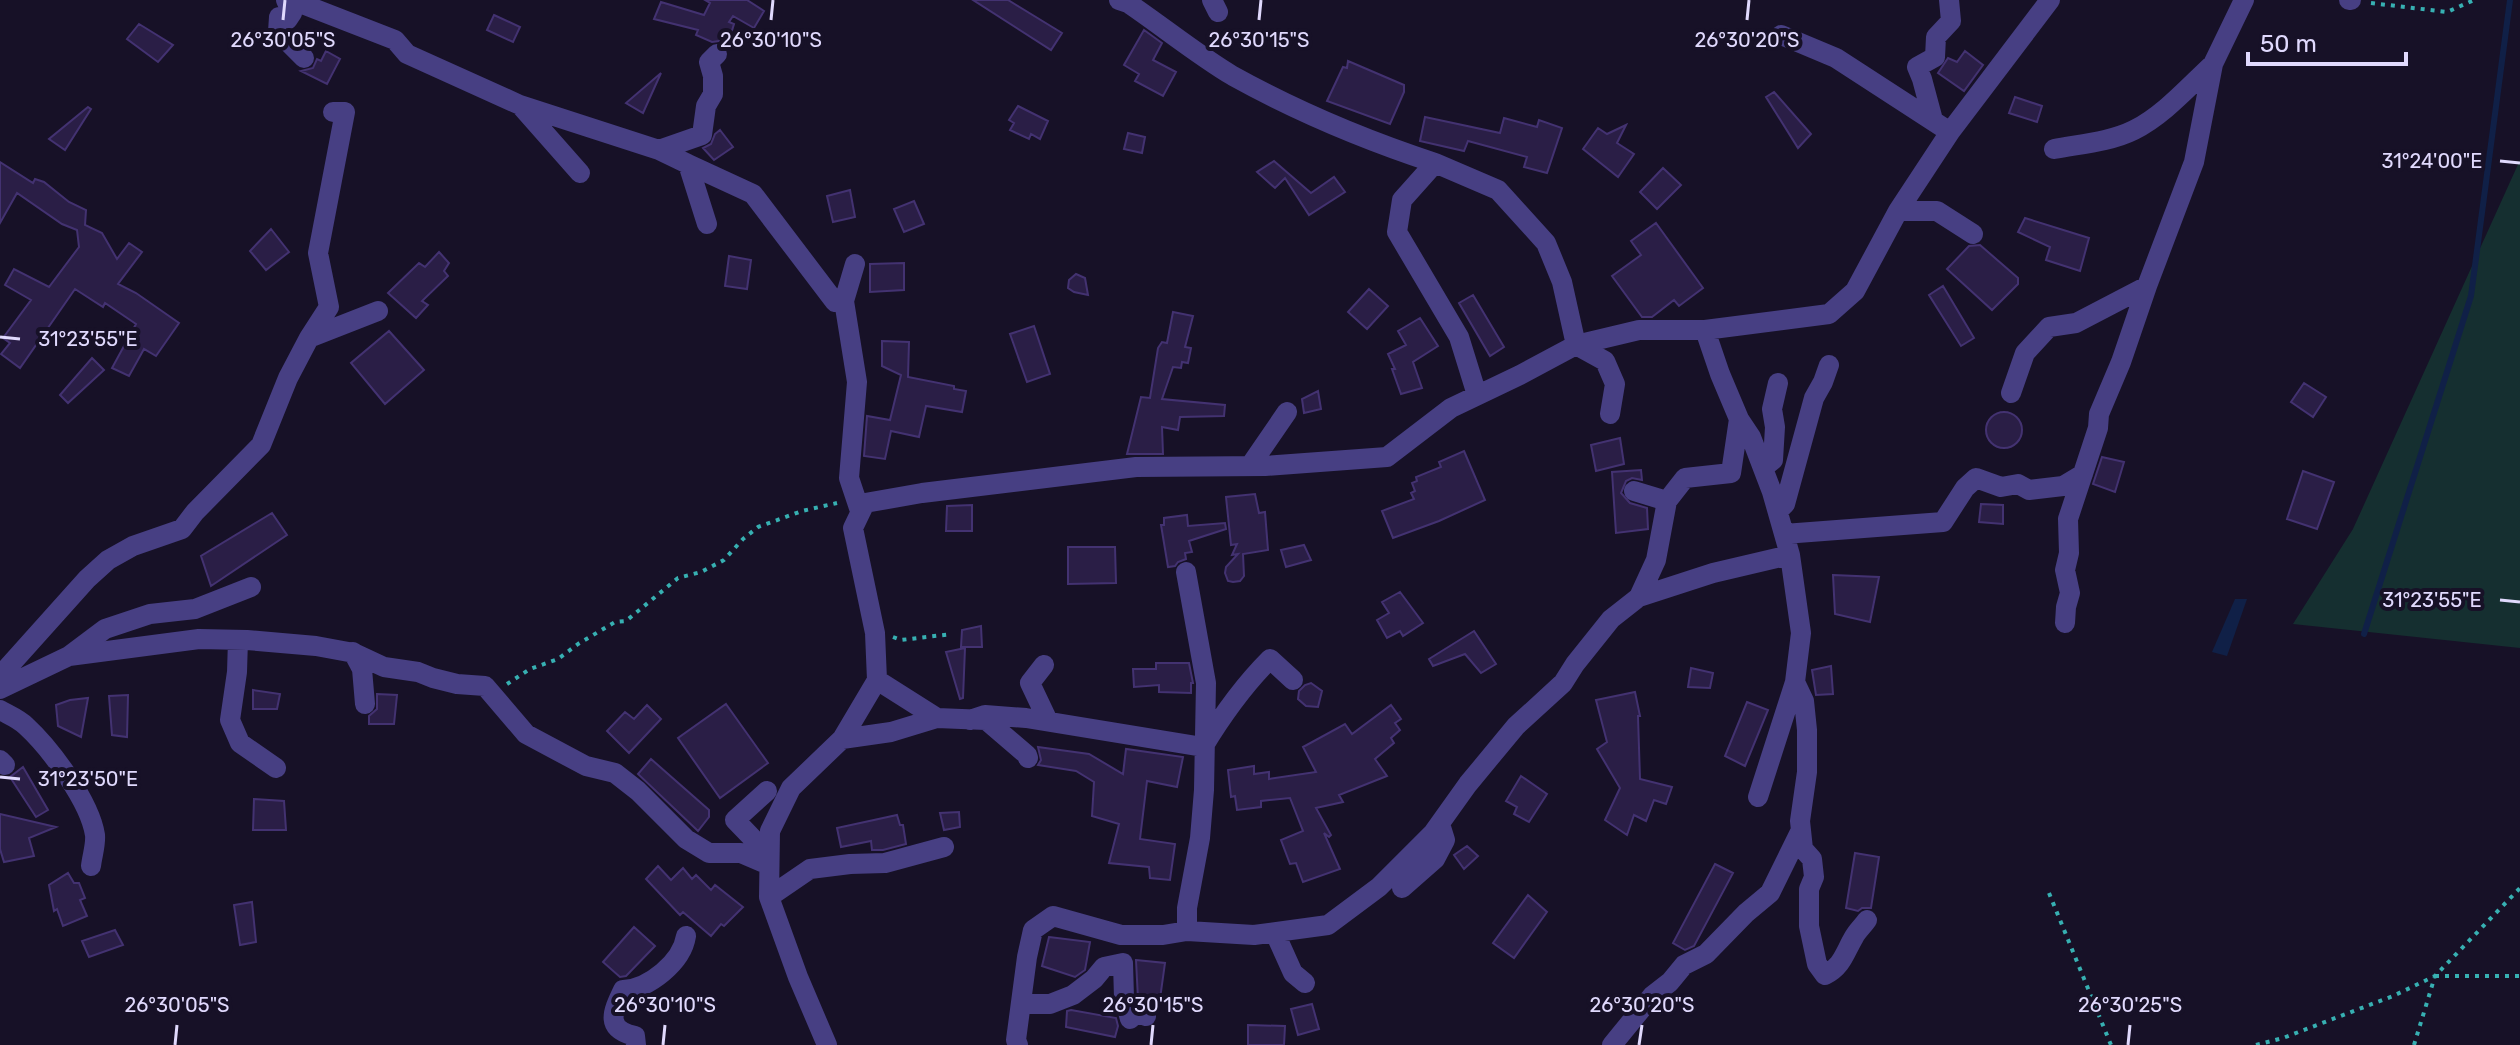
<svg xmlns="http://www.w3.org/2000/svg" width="2520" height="1045" font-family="Rubik,sans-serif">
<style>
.green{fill:#152f30}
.water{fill:#102047}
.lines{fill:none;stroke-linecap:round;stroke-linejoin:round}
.stream{stroke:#102047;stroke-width:6}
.building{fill:#2a1e46;stroke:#433271;stroke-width:2}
.path{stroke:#37b0b2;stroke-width:4;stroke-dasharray:4 6;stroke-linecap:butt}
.minor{stroke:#473f83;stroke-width:20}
.ticks{fill:none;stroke:#e0d9fd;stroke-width:3}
.ticks-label{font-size:20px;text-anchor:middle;fill:#e0d9fd;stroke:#171127;stroke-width:8;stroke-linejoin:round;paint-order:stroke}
</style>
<rect width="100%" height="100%" fill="#171127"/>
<path class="green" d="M2520,160V648L2293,624L2353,529Z"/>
<path class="water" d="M2235,599H2247L2227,656L2212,652Z"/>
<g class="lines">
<path class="stream" d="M2364,634L2471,296L2510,0"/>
</g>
<path class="building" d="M705,0H747L764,11L754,28L733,16L729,22L734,24L730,37L722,35L719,41L712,42L696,35L698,30L654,19L661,2L704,15L710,3Z
M973,0H1008L1062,33L1051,50Z
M494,15L520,27L513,42L487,30Z
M139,24L173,45L158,62L127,39Z
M1144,30L1162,43L1153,60L1176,72L1163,96L1135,81L1139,74L1124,65Z
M326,51L340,59L327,84L301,71L313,68L317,59L321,61Z
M1965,51L1983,65L1964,91L1938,73L1948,58L1957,62Z
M1348,61L1404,85V92L1390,124L1327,101L1343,67L1347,68Z
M661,73L643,113L626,103Z
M1774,92L1811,134L1798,148L1766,97Z
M2015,97L2042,106L2037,122L2009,113Z
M1018,106L1048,121L1040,139L1031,134L1029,139L1010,130L1014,123L1009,120Z
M88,107L91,109L65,150L49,139Z
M1425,117L1500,133L1504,118L1537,127L1539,120L1562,128L1547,173L1524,167L1527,157L1468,141L1464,151L1420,141Z
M1626,125L1617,143L1634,154L1618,177L1583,149L1598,128L1607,134Z
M720,130L733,147L714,160L703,148L711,144L715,134Z
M1128,133L1145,137L1142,153L1124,149Z
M1274,161L1311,193L1334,177L1345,192L1309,215L1285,178L1275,188L1257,172Z
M0,162L33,183L35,179L44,182L69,202L86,210L85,225L102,233L117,259L129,243L142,252L118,284L136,293L179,323L156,356L144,349L129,376L112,368L136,324L105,303L103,307L75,289L20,368L1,354L10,343L3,338L31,300L5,285L14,269L49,287L79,247L77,230L62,224L17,193L0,223Z
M1663,168L1681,185L1657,209L1640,192Z
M850,190L855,217L833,222L827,196Z
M914,201L924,224L904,232L894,209Z
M2025,218L2089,238L2080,271L2046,260L2050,247L2018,232Z
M1656,223L1703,288L1679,306L1674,300L1652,317H1642L1612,276L1641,255L1631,241Z
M271,229L289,252L266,270L250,251Z
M1980,245L2018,278V284L1992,310L1947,269L1969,246Z
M439,252L449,263L444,271L448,276L422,301L428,305L416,318L388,293L419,263L425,267Z
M729,256L751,260L747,289L725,286Z
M904,263V290L870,292V264Z
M1076,274L1085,278L1088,295L1074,292L1068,288L1069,280Z
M1943,286L1974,338L1961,346L1929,295Z
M1369,289L1388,306L1367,329L1348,312Z
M1473,295L1504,347L1490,356L1459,303Z
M1173,312L1193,316L1185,347L1191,348L1188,363L1182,362L1181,368L1173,367L1162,399L1225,405L1224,416L1180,417L1178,430L1162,427L1163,454H1127L1141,397L1150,398L1158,348L1162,342L1167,343Z
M1420,318L1438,346L1413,362L1422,388L1401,394L1392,369H1395L1388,354L1406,345L1398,331Z
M1034,326L1050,374L1027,382L1010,334Z
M389,331L424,370L385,404L351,363Z
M882,341L909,342L908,377L954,386V389L966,391L962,412L926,406L919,437L891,431L885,459L864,456L867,416L890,420L901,375L882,366Z
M92,358L104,370L68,403L60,395Z
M2304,383L2326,397L2313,417L2291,402Z
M1318,391L1321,409L1304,413L1302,399Z
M1986 430a18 18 0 1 1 36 0a18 18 0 1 1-36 0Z
M1620,438L1624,464L1596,471L1591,445Z
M1464,451L1485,500L1439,521L1393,538L1382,511L1414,499L1411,493L1415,491L1412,483L1417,481L1416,477L1441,467L1439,462Z
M2102,457L2124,462L2115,492L2093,484Z
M1641,470L1642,480L1632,478L1626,481L1621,493L1630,503L1647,508L1648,529L1616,533L1612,472Z
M2303,471L2334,482L2317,529L2287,519Z
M1255,494L1259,513L1265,512L1268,550L1243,554L1244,576L1240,581L1233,582L1228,581L1225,573L1226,567L1238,554L1232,555L1237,544L1231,545L1226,497Z
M1981,504L2003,505V524L1979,522Z
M972,505V531H946L947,506Z
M272,513L287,535L211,586L201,556Z
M1187,515L1188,526L1225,523L1226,529L1189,541L1192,552L1185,553L1186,559L1178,562L1175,566L1168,567L1161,525H1164V518Z
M1304,545L1311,560L1286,567L1281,550Z
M1068,547H1115L1116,583L1068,584Z
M1833,575L1879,577L1870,622L1835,614Z
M1400,592L1423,623L1403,636L1400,631L1387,638L1377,620L1389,613L1382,602Z
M981,626L982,647H961L962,630Z
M1474,631L1496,664L1481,673L1465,654L1433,666L1429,659Z
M965,648L963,698L960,699L946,652Z
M1156,663H1189L1193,683H1191V693L1159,692V685L1134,687L1133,669H1156Z
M1831,666L1833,694L1816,695L1812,670Z
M1691,668L1713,673L1710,688L1688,687Z
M1311,683L1322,691L1318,707L1306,706L1298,699L1299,691L1305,685Z
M253,690L280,694L277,709H253Z
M1635,692L1640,716H1638L1640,779L1672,787L1666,804L1654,800L1646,821L1634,815L1627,835L1605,820L1620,788L1597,749L1607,742L1596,700Z
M377,694L397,695L394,724H369V716L377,709Z
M128,695L127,737L112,735L109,696Z
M88,698L81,737L58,726L56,705L70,700Z
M1747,702L1768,710L1745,766L1725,756Z
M726,704L768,763L720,798L678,738Z
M647,705L661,719L629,753L607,731L625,712L634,719Z
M1391,705L1401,719L1395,723L1400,730L1391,738L1394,743L1375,759L1387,776L1339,795L1343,802L1316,808L1331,835L1329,837L1324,833L1340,869L1303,882L1296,863L1290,864L1281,840L1303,831L1290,798L1261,801V807L1237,810L1235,796L1231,797L1228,770L1254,766V774L1269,772V779L1316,772L1303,747L1345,724L1352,734Z
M1038,747L1089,754L1123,774L1126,749L1183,757L1177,787L1147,781L1140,839L1175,844L1170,880L1150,878L1149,867L1109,863L1119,824L1092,816L1094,782L1076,771L1038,765L1041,760Z
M651,759L709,810V817L698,831L638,774Z
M23,767L48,810L36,817L10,777Z
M1521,776L1547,794L1529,822L1514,814L1517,807L1506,801Z
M254,799L284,801L286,830H253Z
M959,812L960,827L944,830L940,813Z
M0,814L56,827L29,838L34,856L4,862L0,849Z
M897,815L900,825H903L906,844L883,850H872L871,841L841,847L837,828Z
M1467,846L1478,856L1464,869L1454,855Z
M1855,853L1879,857L1871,908H1862L1858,911L1846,908Z
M1715,864L1733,873L1694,946L1685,950L1673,943Z
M658,866L671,880L683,868L692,879L696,875L711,890L715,885L743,907L724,926L721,924L711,936L683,912L680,915L646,879Z
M68,873L74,883H79L85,898L80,900L87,916L63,926L57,909L54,911L49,885Z
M1528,895L1547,912L1514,958L1493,943Z
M252,902L256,942L240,945L234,905Z
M634,927L655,946L626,976L620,977L603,962Z
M115,930L123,945L89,957L82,941Z
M1049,937L1090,942L1085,970L1075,977L1042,966Z
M1136,960L1165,963L1159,1006L1138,999Z
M1312,1004L1319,1029L1298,1035L1291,1009Z
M1071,1010L1116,1018L1118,1026L1115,1037L1066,1027L1067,1011Z
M1248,1025L1285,1026L1284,1045H1248Z"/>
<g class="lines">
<path class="path" d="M2371,3L2447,12L2474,0
M893,637L901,640L952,634
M507,684L530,669L558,659L578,644L615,622L626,621L678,578L701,572L724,560L743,539L758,527L802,511L837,503
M2049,893L2111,1045
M2435,976H2520
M2256,1045L2283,1038L2393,996L2435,976L2520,888
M2414,1045L2435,976"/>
<path class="minor" d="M286,0L292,13L288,19L279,17L278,32L304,58
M292,0L395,40L407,54L520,105
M1119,0L1128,3C1162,26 1199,56 1233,76C1298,112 1365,140 1435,163L1402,200L1397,232L1459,337L1477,395
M1212,0L1218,12
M2349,0H2351
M1781,35L1836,58L1950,132L1898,211
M1933,120L1922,79L1917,67L1935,57L1936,37L1951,21L1949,0
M1950,132L2050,0
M2054,149C2080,144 2110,142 2134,130C2164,115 2189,86 2213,64
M659,150L702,135L706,106L713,94V76L709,62L717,54
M1435,163L1498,190L1546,243L1562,282L1576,345L1605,361L1615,384L1610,414
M580,173L520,105L659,150L688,164
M707,224L688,164L753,194L835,302
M855,264L844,301L857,382L849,478L859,508
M1705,330L1720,374L1739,419L1751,437L1772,492L1790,555L1801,633L1795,682L1758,797
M309,338L329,307L318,253L345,112H333
M2011,393L2025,353L2049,327L2076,323L2147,286L2194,162L2213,64L2244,0
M1250,466L1287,412
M1763,468L1773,460L1775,427L1772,409L1778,383
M1634,491L1667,501
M1778,511L1785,504L1814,398L1823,382L1829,365
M1784,534L1943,522L1965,488L1976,478L2001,487L2018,484L2029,490L2063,486L2083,474
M1639,597L1656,560L1667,501L1685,478L1731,473L1739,419
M2065,623L2066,607L2070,593L2065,570L2069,553L2068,519L2098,428L2099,414L2121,362L2147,286
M238,640L237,672L230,720L240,743L276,768
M353,652L362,669L365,704
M69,656L199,639L247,640L316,646L354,653L384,667L418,672L433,678L457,684L485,686L526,734L586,766L615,773L638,791L686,839L709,853H741L769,865
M1044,665L1030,683L1048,721
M0,676L87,579L108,560L133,546L182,529L195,512L261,445L288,378L309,338L378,311
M877,680L937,718
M1795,682L1804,701L1807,730V772L1800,821L1803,849L1812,859L1814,877L1809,889V926L1817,964L1825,975C1842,967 1845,952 1854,937C1857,931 1863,926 1867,920
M0,689L69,656L105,629L150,614L195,609L251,587
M0,710C9,715 19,719 26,726C51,749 90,802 95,835C96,845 92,856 91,866
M970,720L985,715L1026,718L1203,747C1223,714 1243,686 1270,659L1293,680
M842,739L891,732L937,718L986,720L1027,755L1028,758
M0,760L5,765
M767,791L735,820L762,848L769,865
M1402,888L1435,859L1445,840L1440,824
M769,897L810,869L850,864L885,863L944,847
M1187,931L1254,935L1328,925L1379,887L1433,833L1468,784L1516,726L1563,683L1575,664L1611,619L1639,597L1713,573L1790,555
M1275,933L1293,973L1305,983
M1022,1004H1050L1073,995L1094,979L1104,967L1123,963L1124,998L1130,1019L1137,1013L1146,1016
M636,1045L635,1036C605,1029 612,1013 623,990C649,989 682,962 686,936
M827,1045L798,977L769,897L770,831L791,788L842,739L877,680L875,633L853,528L865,503L922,493L1136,467L1265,466L1387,457L1451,408L1520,375L1576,345L1639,330H1705L1829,314L1855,291L1898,211H1937L1973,234
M1018,1045L1016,1040L1027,957L1033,930L1053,916L1121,935H1163L1187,931V908L1200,838L1204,790L1206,683L1186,572
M1612,1045L1652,996L1670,982L1684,965L1706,954L1746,913L1770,893L1801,830"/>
</g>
<path class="ticks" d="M283,20L285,0M771,20L773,0M1259,20L1261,0M1747,20L1749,0M2500,161L2520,163M0,337L20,339M2500,600L2520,602M0,777L20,779M175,1045L177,1025M663,1045L665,1025M1151,1045L1153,1025M1639,1045L1642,1025M2128,1045L2130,1025"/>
<g class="ticks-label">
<text x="283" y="47">26°30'05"S</text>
<text x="771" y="47">26°30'10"S</text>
<text x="1259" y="47">26°30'15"S</text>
<text x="1747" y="47">26°30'20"S</text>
<text x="2432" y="168">31°24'00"E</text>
<text x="88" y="346">31°23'55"E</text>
<text x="2432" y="607">31°23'55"E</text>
<text x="88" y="786">31°23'50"E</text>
<text x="177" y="1012">26°30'05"S</text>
<text x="665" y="1012">26°30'10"S</text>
<text x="1153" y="1012">26°30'15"S</text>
<text x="1642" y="1012">26°30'20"S</text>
<text x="2130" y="1012">26°30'25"S</text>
</g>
<path d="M2248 52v12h158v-12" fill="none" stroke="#e0d9fd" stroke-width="4"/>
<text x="2260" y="52" font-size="24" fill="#e0d9fd" stroke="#171127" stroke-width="6" paint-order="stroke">50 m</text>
</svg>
